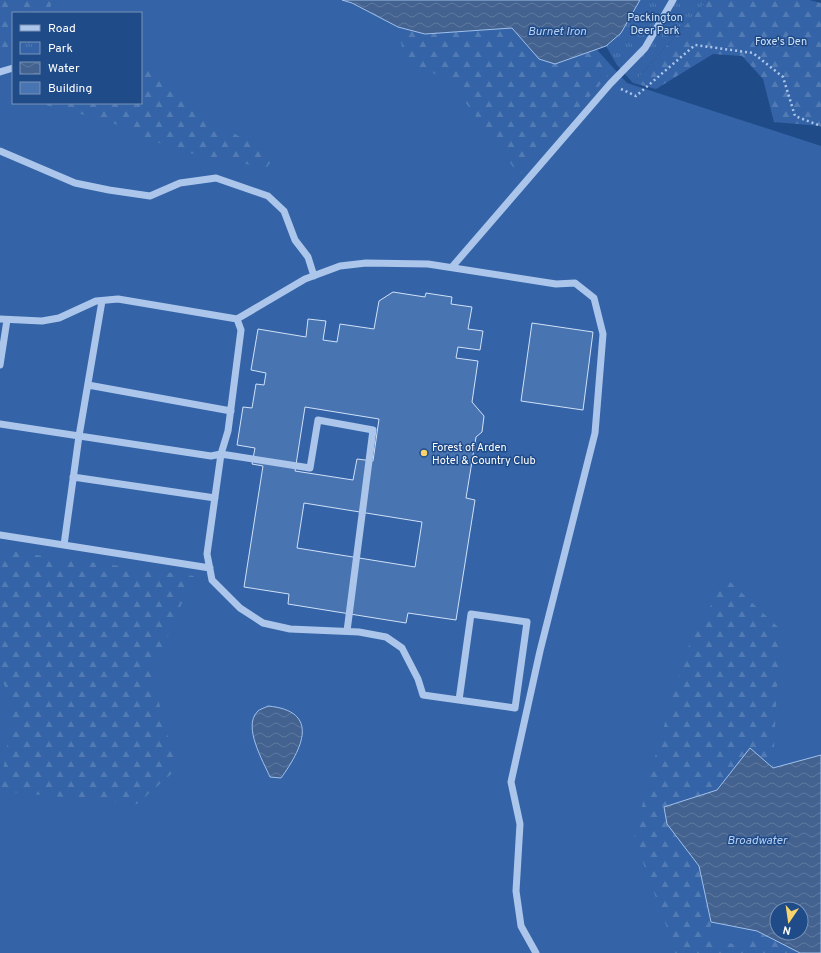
<svg xmlns="http://www.w3.org/2000/svg" width="821" height="953" font-family="Overpass,sans-serif">
<style>
.grass{fill:#3464a7;fill-rule:evenodd}
.forest{fill:url(#forest-firs)}
.park{fill:url(#park-tufts)}
.water{fill:url(#water-waves);stroke:#9fc0ec;fill-rule:evenodd}
.building{fill:#4974b2;stroke:#d0e1f8;fill-rule:evenodd}
.lines{fill:none;stroke-linecap:round;stroke-linejoin:round}
.path{stroke:#acc6eb;stroke-width:2.5;stroke-dasharray:2 3;stroke-linecap:butt}
.minor{stroke:#acc6eb;stroke-width:7}
.poi-dot{fill:#f8d46c;stroke:#204b89;stroke-width:1.5}
.labels{text-anchor:middle;stroke-width:3;stroke-linejoin:round;paint-order:stroke}
.park-label{font-size:11px;fill:#d0e1f8;stroke:#204b89}
.poi-label{font-size:11px;fill:#fff;stroke:#204b89;text-anchor:start}
.water-label{font-size:12px;font-style:italic;fill:#b7d0f2;stroke:#204b89}
</style>
<defs>
<pattern id="forest-firs" width="22" height="20" patternUnits="userSpaceOnUse"><rect width="22" height="20" fill="#3464a7"/><path d="M5 1l3.5 6h-7zM16 11l3.5 6h-7z" fill="#527bb4"/></pattern>
<pattern id="park-tufts" width="24" height="20" patternUnits="userSpaceOnUse"><rect width="24" height="20" fill="#3464a7"/><path d="M3 7l-1-3M5 7V3M7 7l1-3M15 17l-1-3M17 17v-4M19 17l1-3" fill="none" stroke="#527bb4"/></pattern>
<pattern id="water-waves" width="16" height="10" patternUnits="userSpaceOnUse"><rect width="16" height="10" fill="#43628f"/><path d="M0 5q4-4 8 0t8 0" fill="none" stroke="#5f7aa0"/></pattern>
</defs>
<rect width="100%" height="100%" fill="#204b89"/>
<path class="grass" d="M0,0H552L627,83L821,146V953H0ZM13,13H141V103H13ZM777,909H801V933H777Z"/>
<path class="forest" d="M0,0H54L47,13H13V57H0Z
M708,0H809L821,3V126L774,122L763,79L742,56L713,54L656,89L633,83Z
M398,27L425,34L512,28L539,59L555,64L594,51L608,76L519,175L449,80L405,61Z
M141,61L220,126L276,156L266,168L178,151L108,121L42,104L141,103Z
M0,550L194,576L151,673L177,769L137,804L0,791L13,707L0,674Z
M726,578L780,629L773,768L750,748L717,790L664,807L667,824L699,866L711,922L710,937L739,946L757,931L799,953H673L669,933L634,838L650,774L686,651Z"/>
<path class="park" d="M640,0H708L633,83L617,65L606,46L621,33Z"/>
<path class="water" d="M342,0H640L621,33L606,46L555,64L539,59L512,28L425,34L398,27L352,3Z
M268,706C321,711 302,749 281,778L270,777C263,761 243,727 257,712C259,709 265,708 268,706Z
M750,748L773,768L821,755V953H800L757,931L711,922L699,866L667,824L664,807L717,790ZM777,909H801V933H777Z"/>
<path class="building" d="M393,292L425,297L426,293L452,297L451,304L472,307L468,329L483,331L480,350L458,347L456,358L478,361L472,402L484,416L482,432L476,437L466,498L475,500L456,620L408,613L406,623L288,604L289,594L244,587L263,466L252,464L255,448L237,445L243,407L252,408L256,384L264,385L266,373L251,370L258,329L306,337L308,319L326,321L323,340L337,342L340,324L374,329L379,301ZM305,407L379,419L373,461L357,459L353,480L295,471ZM304,503L422,522L415,567L297,548Z
M532,323L593,332L583,410L521,401Z"/>
<g class="lines">
<path class="path" d="M621,89L636,96L695,45L753,53L783,77L795,116L821,126"/>
<path class="minor" d="M0,72L13,68
M0,151L75,183L109,190L150,196L180,183L216,178L268,196L284,211L295,240L308,257L314,276
M452,267L610,84L645,48L673,0
M0,319L42,321L59,318L96,301L118,299L237,319L305,279L340,266L366,263L428,264L556,284L575,283L594,298L603,334L595,433L540,651L511,782L520,824L516,891L521,926L536,953
M0,365L7,320
M88,385L231,411
M0,424L211,456L221,454L228,431L241,330L237,319
M73,477L215,498
M0,535L210,568
M64,545L79,436L102,301
M347,631L373,430L318,420L310,468L221,454L207,554L212,580L240,608L263,623L290,629L359,632L386,637L402,648L418,679L423,695L515,708L527,622L471,614L459,700"/>
</g>
<circle class="poi-dot" cx="424" cy="453" r="4"/>
<g class="labels">
<g class="park-label">
<text x="655" y="21">Packington<tspan x="655" dy="13">Deer Park</tspan></text>
<text x="781" y="45">Foxe's Den</text>
</g>
<g class="poi-label">
<text x="432" y="451">Forest of Arden<tspan x="432" dy="13">Hotel &amp; Country Club</tspan></text>
</g>
<g class="water-label">
<text x="557" y="35">Burnet Iron</text>
<text x="757" y="844">Broadwater</text>
</g>
</g>
<rect x="12" y="12" width="130" height="92" fill="#204b89" stroke="#7993b8"/>
<rect x="20" y="25" width="20" height="6" fill="#acc6eb" stroke="#7993b8"/>
<text x="48" y="32" font-size="12" fill="#ffffff">Road</text>
<rect x="20" y="42" width="20" height="12" fill="url(#park-tufts)" stroke="#7993b8"/>
<text x="48" y="52" font-size="12" fill="#ffffff">Park</text>
<rect x="20" y="62" width="20" height="12" fill="url(#water-waves)" stroke="#7993b8"/>
<text x="48" y="72" font-size="12" fill="#ffffff">Water</text>
<rect x="20" y="82" width="20" height="12" fill="#4974b2" stroke="#7993b8"/>
<text x="48" y="92" font-size="12" fill="#ffffff">Building</text>
<g transform="translate(789 921) rotate(193)"><circle r="19" fill="#204b89" stroke="#7993b8"/>
<path d="M0-3L7 15L0 10L-7 15Z" fill="#f8d46c"/>
<text y="-6" font-size="11" font-weight="bold" text-anchor="middle" fill="#ffffff">N</text>
</g>
</svg>
